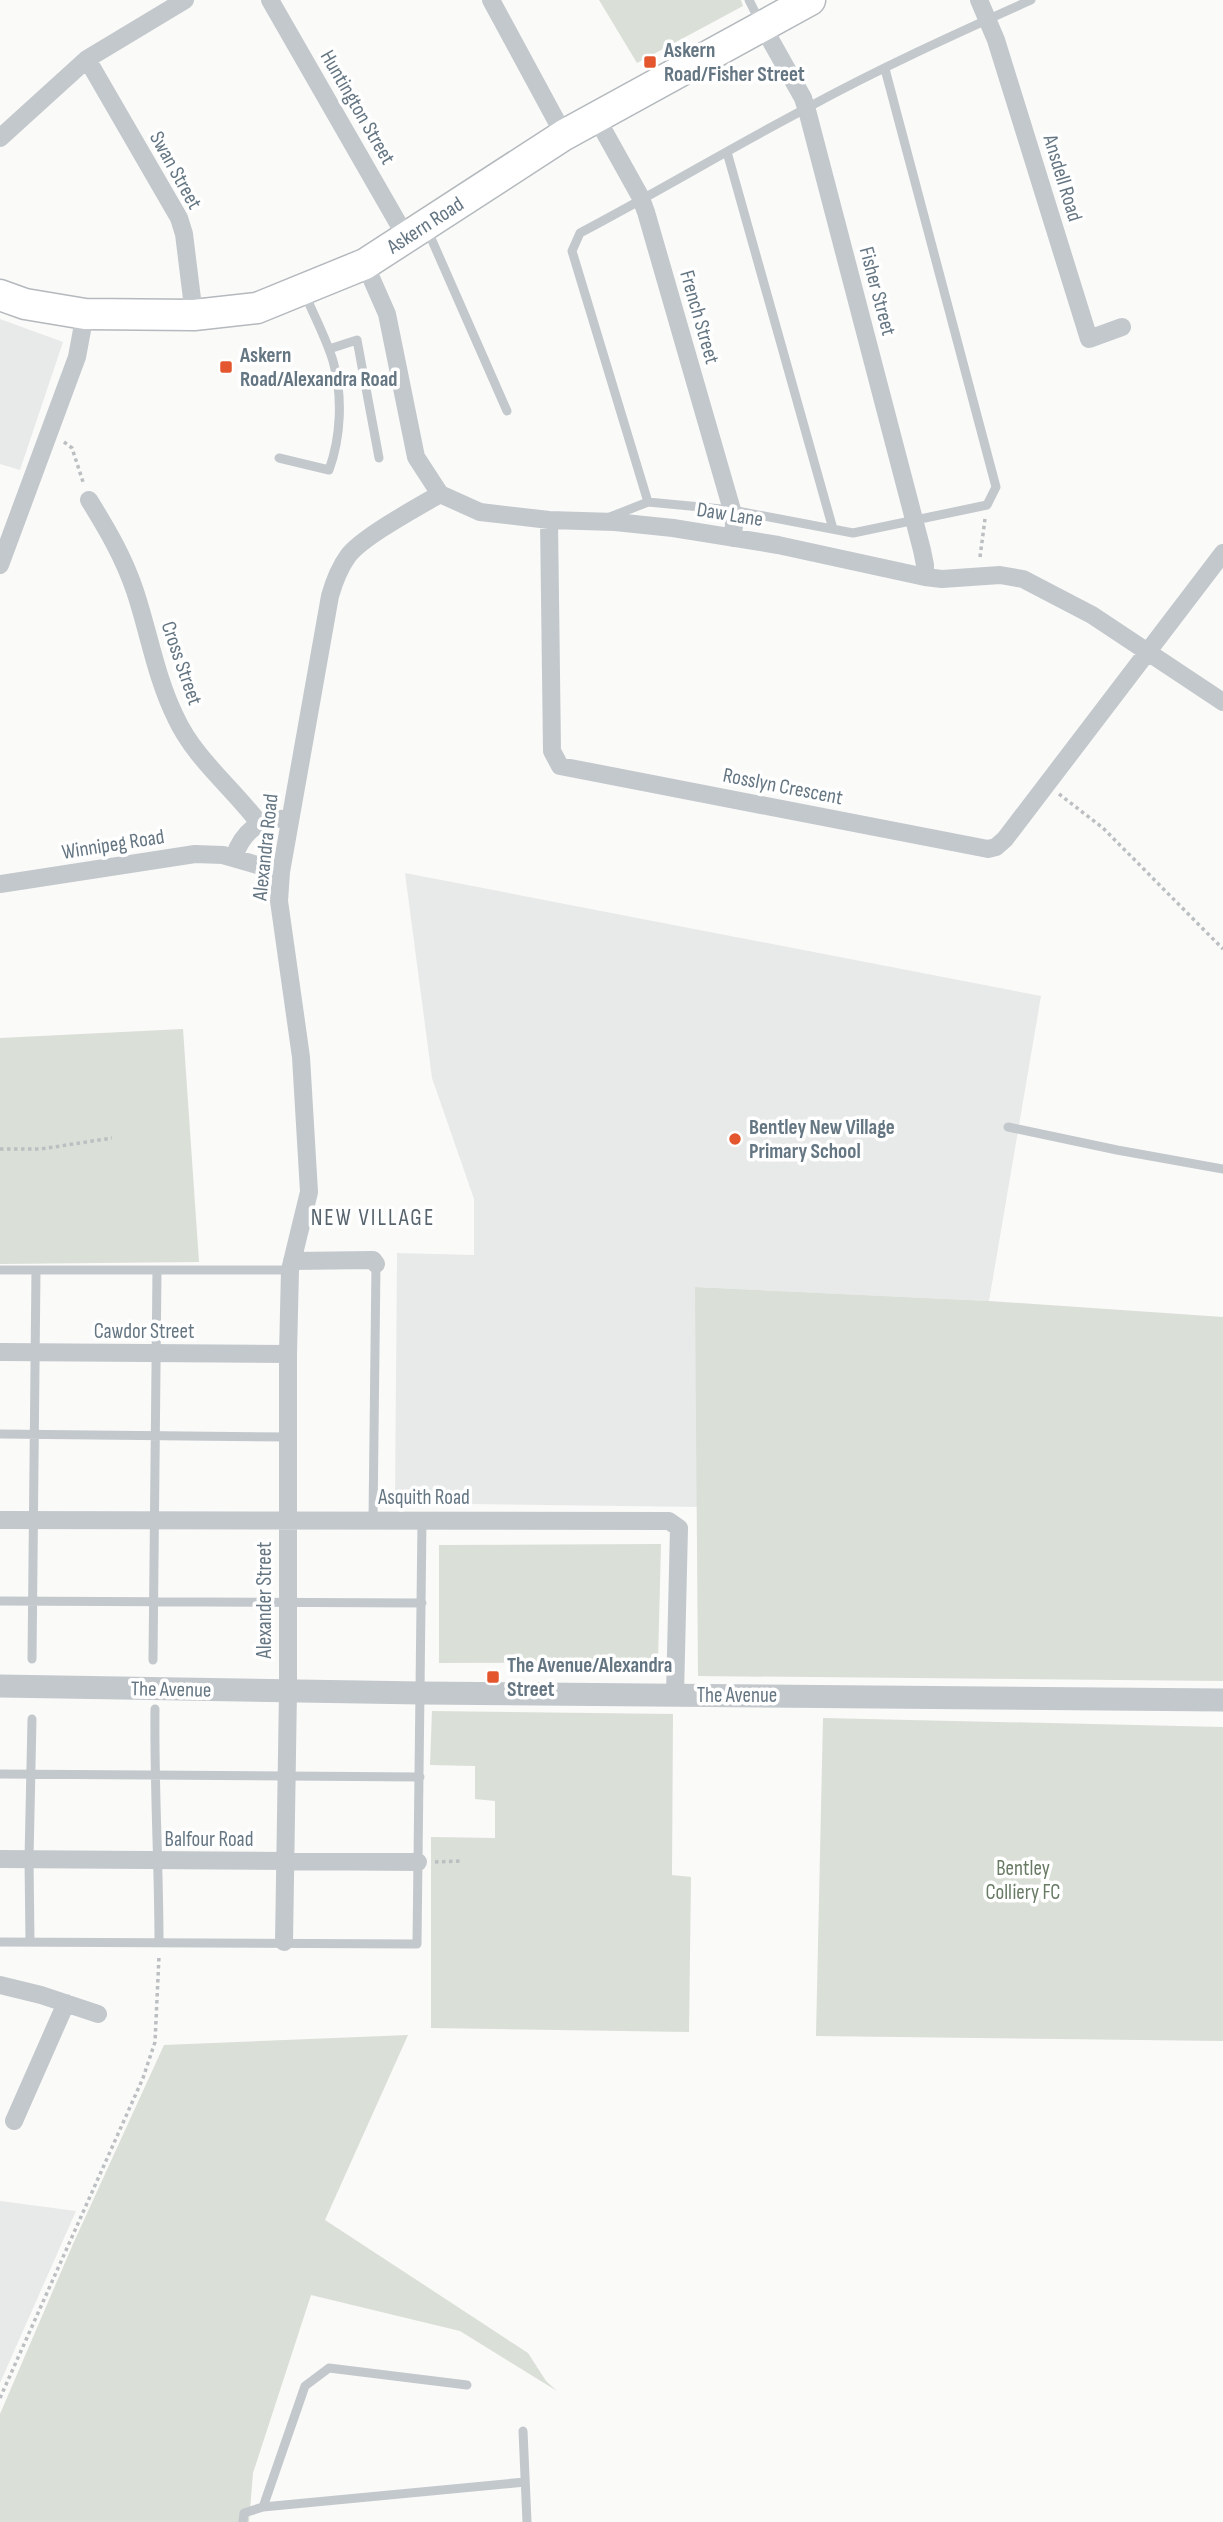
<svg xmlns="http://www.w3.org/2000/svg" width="1223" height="2522" font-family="'Sofia Sans Condensed',sans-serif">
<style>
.built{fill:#e8e9e9}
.green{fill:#dadfd7}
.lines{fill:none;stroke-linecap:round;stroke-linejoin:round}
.trunk-casing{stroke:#b4b9bd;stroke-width:33}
.path{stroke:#bbbfc2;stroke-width:3.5;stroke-dasharray:3.5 3.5;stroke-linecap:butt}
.service{stroke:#c3c8cc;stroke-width:9}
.minor{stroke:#c3c8cc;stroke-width:18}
.tertiary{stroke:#c3c8cc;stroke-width:23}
.trunk{stroke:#fff;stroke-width:30}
.poi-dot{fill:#e4572e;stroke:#fff;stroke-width:2.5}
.labels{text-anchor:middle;stroke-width:7;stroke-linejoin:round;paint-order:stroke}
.poi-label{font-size:21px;font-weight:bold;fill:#657683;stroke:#fff;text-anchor:start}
.street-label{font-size:21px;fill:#657683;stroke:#fff}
.park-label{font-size:21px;fill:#687a64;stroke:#fff}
.neighbourhood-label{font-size:23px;letter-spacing:2px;fill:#57646e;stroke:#fff}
</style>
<rect width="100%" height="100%" fill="#fafaf8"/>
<path class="built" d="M0,319L63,342L20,470L0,464Z
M405,873L1041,996L989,1301L696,1287L698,1507L395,1503L397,1253L474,1255V1199L432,1078Z
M0,2201L76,2211L0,2383Z"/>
<path class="green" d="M599,0H741L743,6L637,63Z
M183,1029L199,1262L0,1264V1038Z
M695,1287L989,1301L1223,1317V1681L698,1676Z
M661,1544L658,1662L439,1663V1545Z
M432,1711L673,1714L672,1875L691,1877L689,2032L431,2028V1837L495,1838V1801L475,1799V1766L430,1765Z
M823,1718L1223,1727V2041L816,2036Z
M408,2035L325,2220L528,2353L546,2381L557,2391L460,2331L311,2295L253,2473L249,2522H0V2414L73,2244L164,2045Z"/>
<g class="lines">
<g class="trunk-casing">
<g id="trunk">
<path id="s1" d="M0,295L25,304L85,314L194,315L257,308L365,264L564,135L810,0"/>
</g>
</g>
<path class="path" d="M64,442L72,448L84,485
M980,557L985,519
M1059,794L1103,828L1223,949
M0,1149H41L112,1138
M435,1862L461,1861
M0,2398L143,2078L155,2042L159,1956"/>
<path class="service" d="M749,0L761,24
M885,69L996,487L987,505L853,533L732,510L648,502L572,251L580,233C656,193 729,149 805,109C878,69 955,34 1031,0
M727,152L833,529
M427,229L507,411
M329,349L357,340L379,458
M279,458L329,470C341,437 343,396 333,361C326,338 314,316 305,294
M610,517L648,502
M1008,1127L1117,1150L1223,1169
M0,1270H290
M0,1434L287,1437
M373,1520L376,1264
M0,1601L422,1603
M32,1659L36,1270
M153,1660L157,1270
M155,1709C154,1787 159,1865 159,1943
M0,1774L420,1777
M0,1942L417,1944L422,1520
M30,1942L29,1859L32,1719
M523,2431L527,2522
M263,2507L305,2386L329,2368L467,2385
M243,2522L244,2513L263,2507L525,2482"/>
<path class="minor" d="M270,0L406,237
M491,0L564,135
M979,0L996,40L1089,339L1122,327
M762,25L803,98L808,114L922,550L925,565V577
M87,59L179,218L184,234L194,315
M596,117L640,196L646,212L732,510L734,524L733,538
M0,138L87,59L185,0
M365,264L387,314L416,457L440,494L480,512L549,520L615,522L673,528L778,545L925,577L942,579L1000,575L1023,579L1092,615L1223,702
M89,500C107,529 124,558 135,591C149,633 156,678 176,718C195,759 232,787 259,823
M549,520L552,751L560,766L988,849L996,847L1005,839L1223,553
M0,565L77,357L85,314
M234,857C242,833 262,814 288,820
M0,884L195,854L223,855L281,872
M292,1261L373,1260L376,1264
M0,1352L288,1354
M0,1520L669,1521L679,1528L675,1695
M0,1859L418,1862
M284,1942L288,1691V1354L290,1270L309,1192L301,1057L279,901L281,872L330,596C334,582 340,567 348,556C362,537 418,507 440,494
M0,1985L41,1995L98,2014
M14,2121L66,2003"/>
<path class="tertiary" d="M0,1686L421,1693L1223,1700"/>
<use href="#trunk" class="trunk"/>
</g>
<g class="poi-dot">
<rect x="643" y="55" width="14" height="14" rx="3.5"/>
<rect x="219" y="360" width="14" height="14" rx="3.5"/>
<circle cx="735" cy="1139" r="7"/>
<rect x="486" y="1670" width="14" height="14" rx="3.5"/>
</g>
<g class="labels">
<g class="poi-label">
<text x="664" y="57">Askern<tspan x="664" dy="24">Road/Fisher Street</tspan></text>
<text x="240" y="362">Askern<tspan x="240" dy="24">Road/Alexandra Road</tspan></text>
<text x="749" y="1134">Bentley New Village<tspan x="749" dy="24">Primary School</tspan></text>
<text x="507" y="1672">The Avenue/Alexandra<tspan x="507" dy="24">Street</tspan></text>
</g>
<g class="street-label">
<text transform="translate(358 107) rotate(60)" y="7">Huntington Street</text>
<text transform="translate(176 170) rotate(61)" y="7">Swan Street</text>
<text transform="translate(1063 178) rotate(73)" y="7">Ansdell Road</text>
<text dy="7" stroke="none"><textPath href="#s1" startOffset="448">Askern Road</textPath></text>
<text transform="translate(878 291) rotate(75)" y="7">Fisher Street</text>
<text transform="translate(700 317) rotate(74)" y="7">French Street</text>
<text transform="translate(730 514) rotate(9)" y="7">Daw Lane</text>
<text transform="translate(182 663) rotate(71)" y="7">Cross Street</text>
<text transform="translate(783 786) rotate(11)" y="7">Rosslyn Crescent</text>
<text transform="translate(113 844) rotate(-9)" y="7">Winnipeg Road</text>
<text transform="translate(265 847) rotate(-84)" y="7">Alexandra Road</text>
<text x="144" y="1338">Cawdor Street</text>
<text x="424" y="1504">Asquith Road</text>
<text transform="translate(264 1600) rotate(-90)" y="7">Alexander Street</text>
<text transform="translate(171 1689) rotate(1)" y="7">The Avenue</text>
<text x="737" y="1702">The Avenue</text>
<text x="209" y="1846">Balfour Road</text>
</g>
<g class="park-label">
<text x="1023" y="1875">Bentley<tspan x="1023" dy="24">Colliery FC</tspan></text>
</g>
<g class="neighbourhood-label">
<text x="373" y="1225">NEW VILLAGE</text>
</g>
</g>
</svg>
